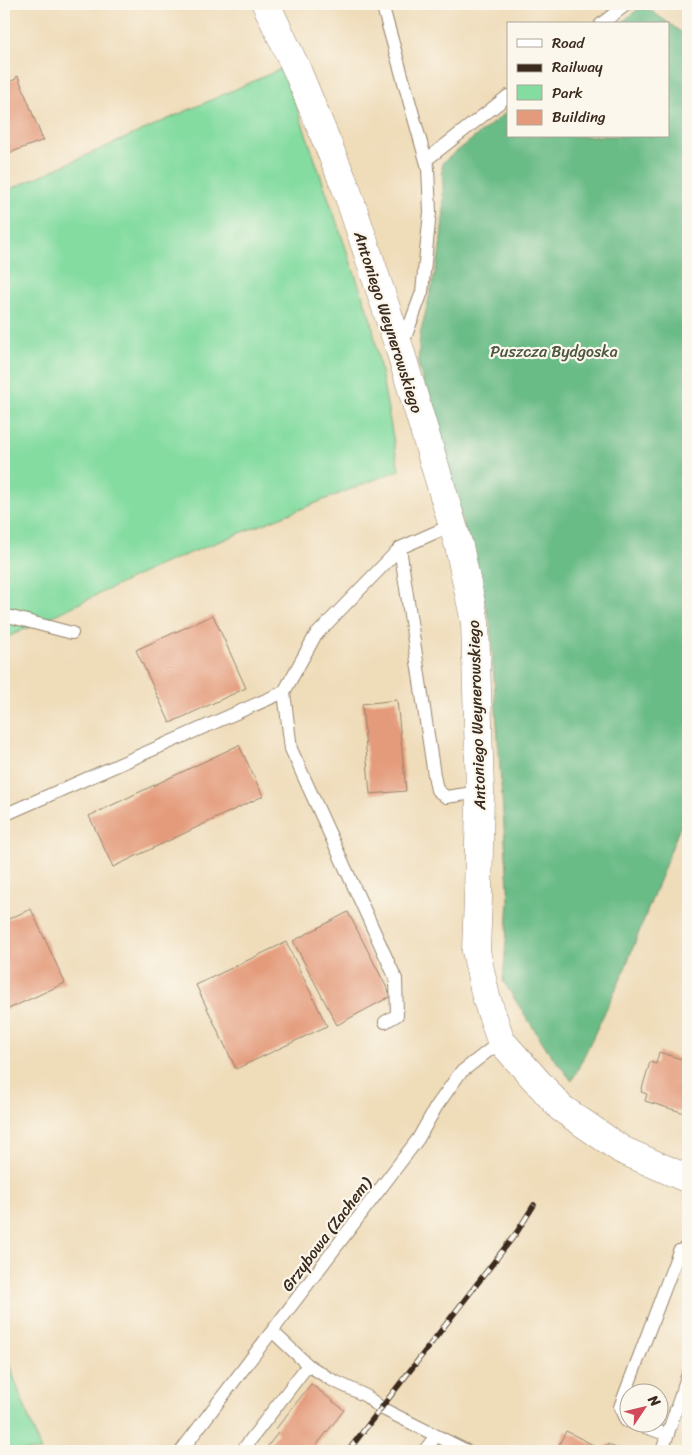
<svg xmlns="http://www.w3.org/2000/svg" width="692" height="1455" font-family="Sriracha,sans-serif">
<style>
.green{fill:#84dca1;stroke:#608360}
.forest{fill:#6bbc87;stroke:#537352}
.building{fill:#e49b7b}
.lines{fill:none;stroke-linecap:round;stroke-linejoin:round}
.lane-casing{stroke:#95836c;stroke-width:14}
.secondary-casing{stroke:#95836c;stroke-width:29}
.lane{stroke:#fff;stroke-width:12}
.secondary{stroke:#fff;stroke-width:28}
.rail-casing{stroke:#3b2a1e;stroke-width:5.5}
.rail{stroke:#fbf7ec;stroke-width:4;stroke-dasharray:11;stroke-linecap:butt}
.labels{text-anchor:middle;stroke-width:4.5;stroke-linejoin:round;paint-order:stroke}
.street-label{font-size:16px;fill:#3b2a1e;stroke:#fbf7ec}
.park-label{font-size:16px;fill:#4d563f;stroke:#fbf7ec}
</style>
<rect width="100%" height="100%" fill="#fbf7ec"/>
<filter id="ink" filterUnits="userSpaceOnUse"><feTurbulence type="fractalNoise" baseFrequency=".02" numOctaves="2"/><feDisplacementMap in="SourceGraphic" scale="10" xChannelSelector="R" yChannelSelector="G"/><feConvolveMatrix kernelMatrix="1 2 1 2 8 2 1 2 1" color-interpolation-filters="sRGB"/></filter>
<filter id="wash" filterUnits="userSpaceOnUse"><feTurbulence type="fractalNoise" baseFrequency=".0096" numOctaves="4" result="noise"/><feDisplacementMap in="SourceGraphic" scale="20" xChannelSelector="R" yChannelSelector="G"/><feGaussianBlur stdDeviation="1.12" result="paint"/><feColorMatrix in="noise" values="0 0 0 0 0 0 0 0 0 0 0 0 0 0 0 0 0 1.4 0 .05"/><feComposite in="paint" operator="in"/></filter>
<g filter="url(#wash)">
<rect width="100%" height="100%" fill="#efdcb9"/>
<path class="green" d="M283,68L372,323L399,470L160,565L4,639V192Z
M4,1351L41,1451H4Z"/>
<path class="forest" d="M643,5L688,37V806L622,976L572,1081L549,1052L503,981L509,901L490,622L418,364L420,335L439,256L444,210L442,163L508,111V136H668V24H620Z"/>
<g id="blocks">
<path class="building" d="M18,76L42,138H43L44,140L4,155V84L16,79V77Z
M213,615L246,688L170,723L136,650Z
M397,700L406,791L370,794L362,704Z
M239,745L263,796L113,867L89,816Z
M31,909L65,983L4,1011V921Z
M348,912L391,996L337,1025L293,941Z
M286,942L327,1026L236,1069L196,985Z
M659,1052L688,1061V1114L645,1101L647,1094L641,1092L650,1062L656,1064Z
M311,1384L344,1410L312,1451H264L278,1433L275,1430Z
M566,1431L603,1450V1451H556Z
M608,1444L622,1451H605Z"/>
</g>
</g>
<g filter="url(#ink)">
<use href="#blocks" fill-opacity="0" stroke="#95836c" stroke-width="1"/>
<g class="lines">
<g class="lane-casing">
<path id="lane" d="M382,4L428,168L430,212L422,292L402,346
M601,24L627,4
M426,160L508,96
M400,548L434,775L437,790L446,797L480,792
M4,615L72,633
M4,815L284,692
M385,1022L397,1015L396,979L291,749L284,692L315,636L400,548L452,525
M272,1331L308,1365
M630,1422L626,1421L620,1407L679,1251L688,1248
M631,1422L668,1435
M181,1451L418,1139L436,1107L460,1073L501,1041
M242,1451L308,1365L330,1379L366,1396L381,1408L467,1451
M424,1451L436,1436
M662,1451L688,1374"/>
</g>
<g class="secondary-casing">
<path id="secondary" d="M266,4L297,70L346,188L400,350L459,546L475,622L480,792L478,898L476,951L486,997L501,1041L561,1108L622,1150L688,1179"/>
</g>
<use href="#lane" class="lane"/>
<use href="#secondary" class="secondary"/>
<g class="rail-casing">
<path id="rail" d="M348,1451L517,1232L534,1205"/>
</g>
<use href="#rail" class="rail"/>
</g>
</g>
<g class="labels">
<g class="street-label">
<text transform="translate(389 322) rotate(72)" y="6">Antoniego Weynerowskiego</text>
<text transform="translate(476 715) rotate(-92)" y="6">Antoniego Weynerowskiego</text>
<text transform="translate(326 1234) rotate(-53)" y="6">Grzybowa (Zachem)</text>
</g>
<g class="park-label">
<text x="554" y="357">Puszcza Bydgoska</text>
</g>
</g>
<rect width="692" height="1455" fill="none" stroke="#fbf7ec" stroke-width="20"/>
<rect x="507" y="22" width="162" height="115" fill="#fbf7ec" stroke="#aea59a"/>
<rect x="517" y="39" width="25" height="8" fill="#ffffff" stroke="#aea59a"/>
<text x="552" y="48" font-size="15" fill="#3b2a1e">Road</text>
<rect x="517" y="64" width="25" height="8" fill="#3b2a1e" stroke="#aea59a"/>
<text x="552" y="72" font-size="15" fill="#3b2a1e">Railway</text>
<rect x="517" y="85" width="25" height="15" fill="#84dca1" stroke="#aea59a"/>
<text x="552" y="98" font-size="15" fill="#3b2a1e">Park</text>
<rect x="517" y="110" width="25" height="15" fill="#e49b7b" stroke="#aea59a"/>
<text x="552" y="122" font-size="15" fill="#3b2a1e">Building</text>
<g transform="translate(644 1408) rotate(55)"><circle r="24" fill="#fbf7ec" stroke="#aea59a"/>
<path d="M0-4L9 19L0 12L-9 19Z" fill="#d1495b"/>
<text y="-8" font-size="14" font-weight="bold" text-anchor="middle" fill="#3b2a1e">N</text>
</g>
</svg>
